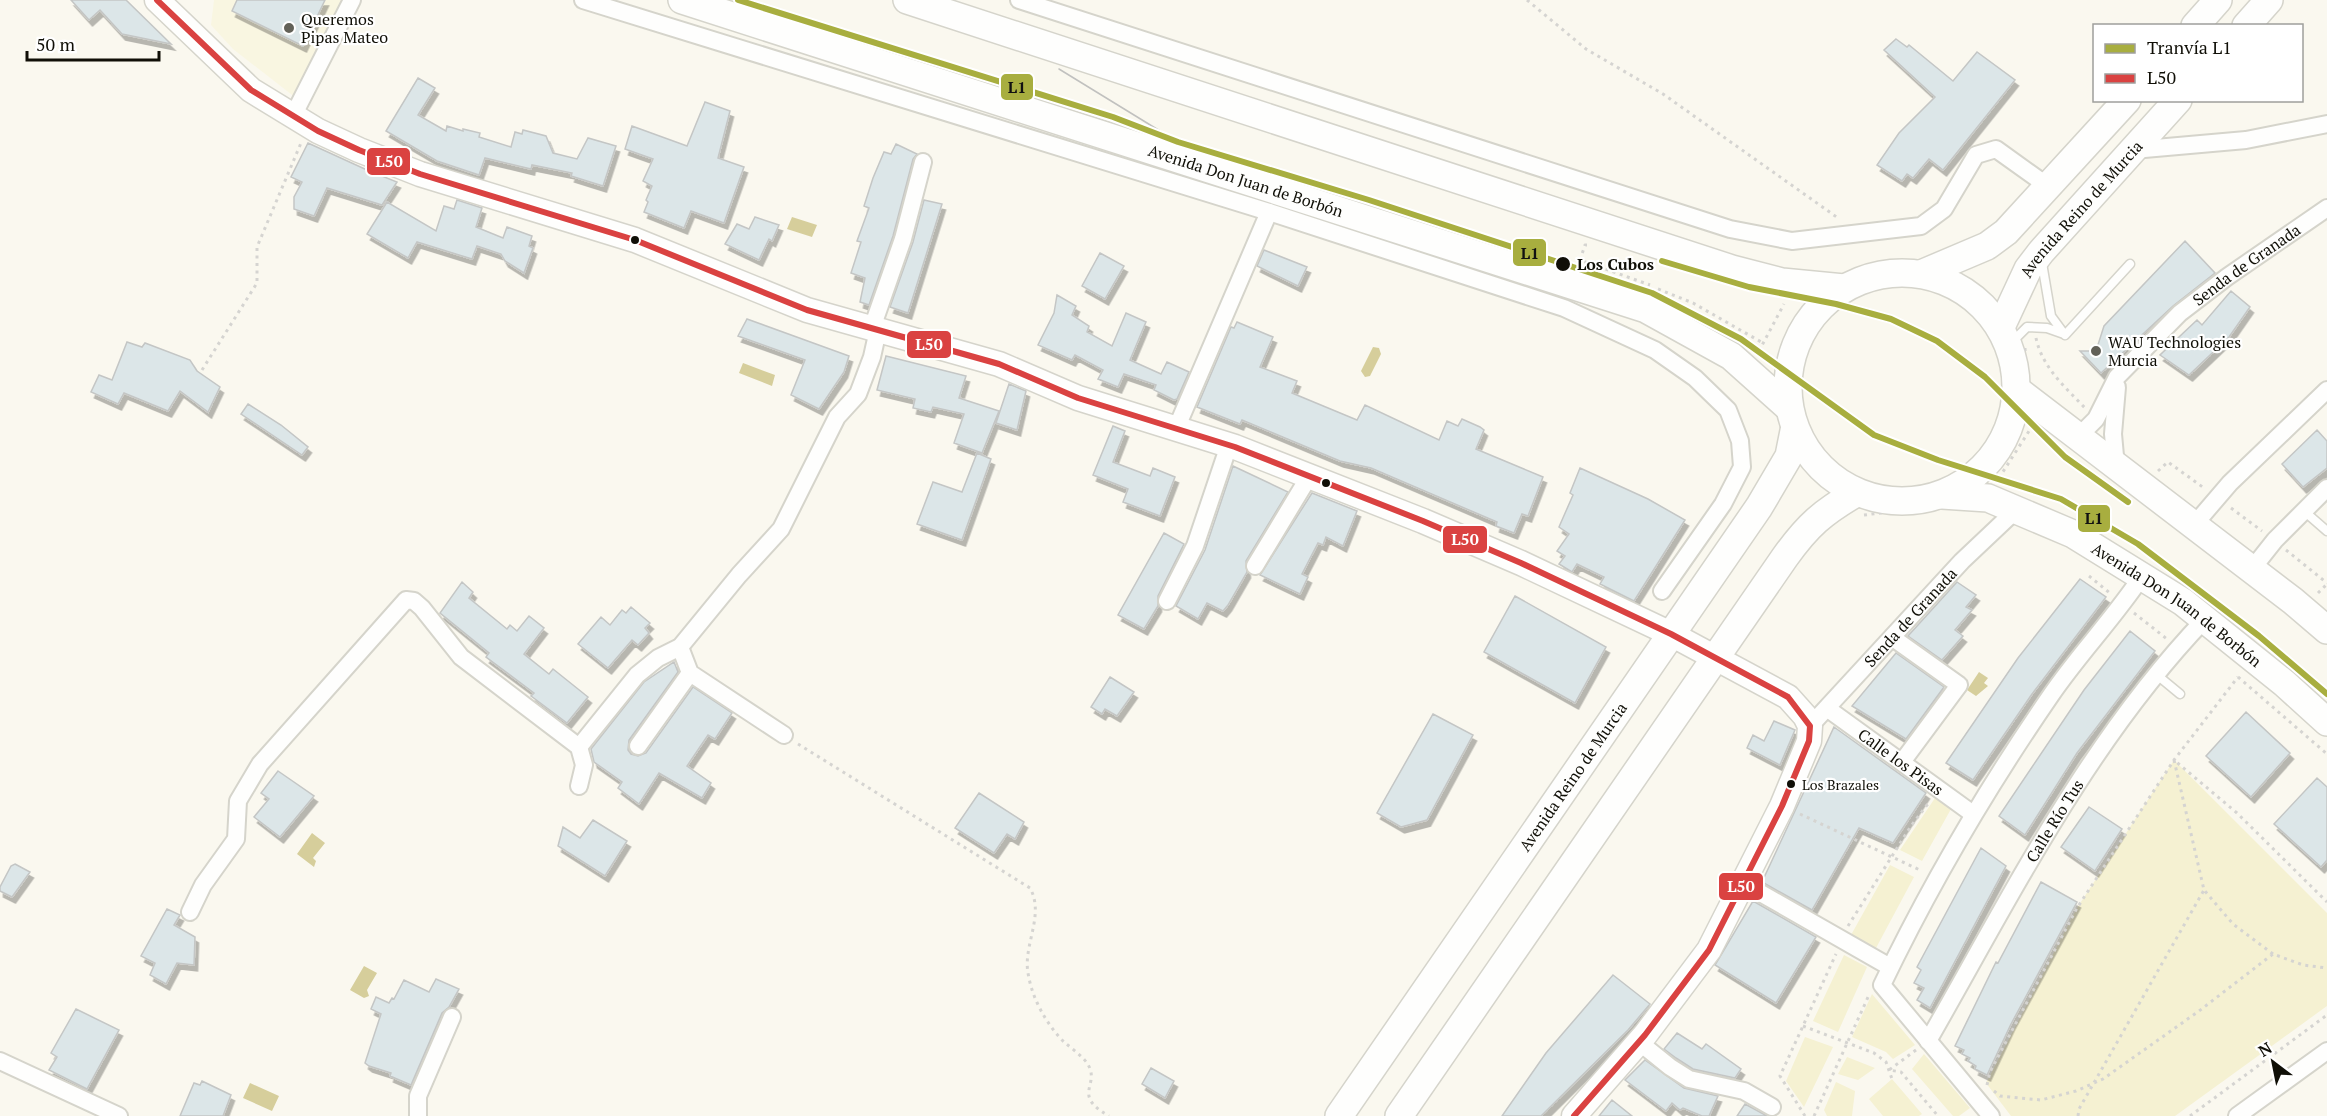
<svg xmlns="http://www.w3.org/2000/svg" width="2327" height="1116" font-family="'PT Serif',serif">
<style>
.built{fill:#f9f6e1}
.green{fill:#f5f1d2}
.water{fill:#d6ce9b}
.building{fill:#dce6e8;stroke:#c4c6c5;stroke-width:1.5;filter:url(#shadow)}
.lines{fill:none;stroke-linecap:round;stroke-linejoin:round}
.lane-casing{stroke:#d5d4cb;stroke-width:11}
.street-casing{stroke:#d5d4cb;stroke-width:20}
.secondary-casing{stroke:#d5d4cb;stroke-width:27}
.primary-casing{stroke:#d5d4cb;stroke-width:30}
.path{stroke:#d5d4d1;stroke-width:3;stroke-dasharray:3 4.5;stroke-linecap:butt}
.lane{stroke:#fefefd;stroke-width:8}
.street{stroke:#fefefd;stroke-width:16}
.secondary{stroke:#fefefd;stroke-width:24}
.primary{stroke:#fefefd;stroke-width:27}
.tram{stroke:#c1c1bf;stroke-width:1.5}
.bus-1-casing{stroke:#fff;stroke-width:10}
.bus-1{stroke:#da4241;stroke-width:6}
.tram-1-casing{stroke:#fff;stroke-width:10}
.tram-1{stroke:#a8ae3f;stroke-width:6}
.poi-dot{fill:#626158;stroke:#fff;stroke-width:2}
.bus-dot{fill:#100f07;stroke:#fff;stroke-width:2}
.labels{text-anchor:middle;stroke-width:4.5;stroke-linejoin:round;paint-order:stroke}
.bus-label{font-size:14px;fill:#100f07;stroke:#fff;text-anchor:start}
.poi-label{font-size:16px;fill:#100f07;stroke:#fff;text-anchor:start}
.street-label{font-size:16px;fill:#100f07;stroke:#fff}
.stop-label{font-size:16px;font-weight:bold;fill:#100f07;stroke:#fff;text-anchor:start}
.line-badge{stroke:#fff;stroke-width:2}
.badge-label{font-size:16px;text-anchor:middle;font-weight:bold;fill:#fff}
.pale-badge-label{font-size:16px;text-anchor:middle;font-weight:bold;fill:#111}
</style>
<defs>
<filter id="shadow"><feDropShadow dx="3.5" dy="6" stdDeviation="0" flood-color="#0004"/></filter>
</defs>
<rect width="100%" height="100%" fill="#faf8ef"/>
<path class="built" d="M214,0H345L296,98L233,49L211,25Z"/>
<path class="green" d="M2174,760L2327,913V1006L2175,1116H2011L1986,1083L2077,908Z
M1935,798L1951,809L1922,861L1900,850Z
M1890,865L1914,877L1876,948L1851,935Z
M1844,955L1867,967L1838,1032L1813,1021Z
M1872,994L1915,1045L1893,1059L1886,1052L1852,1037Z
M1805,1037L1833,1047L1804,1107L1786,1081Z
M1924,1054L1970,1108L1959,1116H1953L1912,1069Z
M1847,1057L1875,1068L1858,1080L1838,1074Z
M1892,1079L1922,1114L1919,1116H1883L1869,1099Z
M1836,1082L1855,1091L1852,1116H1827L1824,1110Z"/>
<path class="water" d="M792,217L817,225L812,237L787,229Z
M1373,347L1379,348L1381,354L1370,376L1365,377L1361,371Z
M743,363L775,375L772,386L739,373Z
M1979,672L1988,678L1984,683L1988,686L1976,696L1967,690Z
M312,833L325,843L313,858L316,861L314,867L297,854Z
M364,966L377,973L367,990L369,996L364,998L350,990Z
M250,1083L279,1096L272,1111L243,1098Z"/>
<path class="building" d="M71,0H126L171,44L122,34L100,10L89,20Z
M237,0H325L303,46L232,11Z
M1896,39L1907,47L1909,45L1953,81L1977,52L2015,80L1943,170L1929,159L1913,178L1907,174L1902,181L1877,165L1899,133L1935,97L1884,50Z
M418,78L435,88L418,115L446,131L447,126L463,131V129L480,133L479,137L511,147L515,132L522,134L523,130L546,136L553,153L577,159L588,138L616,146L603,186L571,176L572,173L532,165L531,169L485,158L479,175L437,161L386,131Z
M705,102L730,111L718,158L744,167L724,223L691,211L684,228L644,212L648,202L646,200L652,186L643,181L653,159L625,149L632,126L687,146Z
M308,143L367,170L397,182L382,205L327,188L314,216L294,209V197L302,182L291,177Z
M896,144L917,154L913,159L893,236L869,305L860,302L865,278L851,273L861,242L857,241L869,208L864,206L873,178L884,152L891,154Z
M457,200L482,208L476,227L503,238L507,227L532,236L529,246L533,248L524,273L505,261L501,254L477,246L472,259L417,242L408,258L367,234L387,202L436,231L444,206L454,209Z
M924,200L942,204L908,313L890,307L913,242Z
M755,217L779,225L772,241L769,239L759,260L725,244L737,224L749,229Z
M2185,241L2215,273L2173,306L2101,373L2080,351H2096L2104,326Z
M1264,250L1307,267L1298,286L1257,266Z
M1100,253L1124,266L1105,299L1082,286Z
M2231,291L2250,307L2229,337L2189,375L2160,355L2197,320L2202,325Z
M1057,295L1076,306L1072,315L1089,326L1087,332L1112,346L1126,313L1146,322L1130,360L1161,374L1167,362L1189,372L1177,399L1174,400L1154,390L1156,385L1124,374L1118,387L1098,379L1103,370L1075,355L1072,360L1038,345L1054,313Z
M747,319L849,356L844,372L819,409L791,395L805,360L738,336Z
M1237,322L1273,337L1260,367L1297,381L1292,393L1357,420L1365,405L1439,440L1447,421L1458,426L1462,419L1480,427L1484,430L1476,449L1543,477L1528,516L1522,514L1514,533L1496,526L1497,522L1371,468L1340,461L1242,420L1240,424L1197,407L1231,327L1234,328Z
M127,342L142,347L145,343L190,360L197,371L220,387L208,412L180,391L168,411L124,393L118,404L91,392L99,375L112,380Z
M886,356L966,376L959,398L999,411L982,453L954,443L964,414L933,407L931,412L913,408L915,399L877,390Z
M1009,384L1026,391L1017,430L996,423Z
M248,404L281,425L308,447L302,455L241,414Z
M1113,426L1125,431L1113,462L1150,476L1153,468L1175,477L1160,516L1123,502L1128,489L1093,475Z
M2317,430L2327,441V468L2303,487L2282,464Z
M977,453L991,459L962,540L917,524L933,482L962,492Z
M1233,466L1288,492L1246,561L1247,572L1228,605L1223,611L1207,603L1198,619L1176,606L1205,550Z
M1580,468L1648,499L1685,520L1634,601L1600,584L1604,577L1577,564L1572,572L1559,564L1565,556L1557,551L1569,534L1559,527L1573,495L1570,493Z
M1312,493L1357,511L1343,546L1326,537L1323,545L1318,543L1302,574L1308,577L1300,594L1260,575Z
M1164,533L1184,544L1158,596V606L1144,629L1118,615Z
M2080,579L2106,597L2032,694L1973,780L1946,763L2018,658Z
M462,582L473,592L469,598L507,629L510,625L517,631L529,616L544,628L524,654L549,674L553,669L588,697L567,723L531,696L534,693L486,657L489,653L440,613Z
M1957,582L1976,595L1966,607L1972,610L1955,630L1963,636L1942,660L1908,636Z
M1515,596L1606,647L1575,703L1484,652Z
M631,607L650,623L645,628L649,633L638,645L632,640L608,668L578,644L601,617L610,625L622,610L626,613Z
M2130,631L2155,651L2077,753L2025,835L1999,816L2084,690Z
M1896,653L1944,687L1906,739L1852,706Z
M674,662L678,672L629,740L628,750L631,754L638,756L646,753L693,687L732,713L715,739L708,735L687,766L711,783L702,798L659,773L639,804L618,788L622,782L594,762L591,749L644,682Z
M1110,677L1134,692L1117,716L1105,709L1102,714L1091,707Z
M2246,712L2290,753L2251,797L2206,756Z
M1433,714L1473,735L1427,820L1401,827L1377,813Z
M1774,721L1795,730L1780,765L1747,748L1753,735L1764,741Z
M1834,727L1926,793L1893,843L1859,828L1812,910L1762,882Z
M278,771L314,796L280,837L254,817L269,799L261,793Z
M2317,778L2327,787V860L2321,867L2274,824Z
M979,793L1024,822L1015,839L1007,834L994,853L955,828Z
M2089,807L2122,829L2095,871L2061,847Z
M593,820L627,841L605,876L558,846L563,827L580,838Z
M1981,848L2006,866L1930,1008L1917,1000L1924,988L1914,983L1921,970L1917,967Z
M15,864L30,872L12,897L0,891V887L11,866Z
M2041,882L2077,902L2011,1024L1987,1075L1975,1069L1976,1066L1968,1061L1970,1058L1962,1054L1964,1050L1955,1046L1996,962L1998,963Z
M1753,901L1816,937L1776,1003L1715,965Z
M167,909L180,915L174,925L195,937L194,965L177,963L166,984L150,975L155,963L141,956Z
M1613,975L1650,1004L1628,1030L1541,1116H1502L1546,1053Z
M436,979L459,989L449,1007L442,1013L411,1085L390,1076L391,1073L369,1066L365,1063L381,1014L371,1009L376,997L389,1003L392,998L394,999L404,980L429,992Z
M76,1009L119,1030L87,1089L49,1070L57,1057L51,1053Z
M1677,1033L1702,1049L1706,1044L1741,1069L1735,1078L1693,1069L1676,1058L1664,1049Z
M1645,1060L1684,1088L1718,1096L1709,1116H1702L1683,1108L1680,1110L1672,1103L1666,1111L1625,1080Z
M1151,1068L1174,1081L1165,1098L1142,1084Z
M202,1081L231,1095L223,1116H180L194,1083L200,1085Z
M1612,1100L1632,1116H1599Z
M1745,1104L1767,1116H1737Z"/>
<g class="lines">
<g class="lane-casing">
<path id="lane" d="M2042,263L2051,316L2065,335
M2065,335L2130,264
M2009,345L2027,327L2047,328L2064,334
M2304,511L2327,531
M2157,675L2180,694"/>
</g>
<g class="street-casing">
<g id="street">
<path d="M583,0L1269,212L1564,308L1655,350L1695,378L1728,410L1740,441L1742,467L1723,504L1662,591"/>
<path d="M1019,0L1730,229L1792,241L1921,226L1944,209L1976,155L1996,149L2049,187"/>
<path d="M293,116L352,0"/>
<path d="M2133,150L2246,140L2327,124"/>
<path d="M872,328L903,239L923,162"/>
<path d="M1176,429L1269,212"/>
<path id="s1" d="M2079,436L2096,419L2117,377L2180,313L2227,277L2327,208"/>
<path d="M2116,467L2113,434L2117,387"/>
<path d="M2194,525L2230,483L2327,390"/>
<path d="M1255,566L1310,475"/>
<path d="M2252,569L2275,540L2327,488"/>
<path d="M1167,601L1195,546L1229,445"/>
<path d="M1893,638L1959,685L1902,762"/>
<path d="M680,647L690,673L784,735"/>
<path id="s2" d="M1828,709L1973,814"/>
<path id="s3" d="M1810,726L1962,561L2016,510"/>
<path d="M638,746L690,673"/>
<path d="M579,747L637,675L658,658L680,647L739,575L781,529L837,417L858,394L872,357L878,330"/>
<path d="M1743,883L1890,967"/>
<path d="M190,912L203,885L236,839L238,801L260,764L406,600L414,601L422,608L461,657L579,747L584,765L579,786"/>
<path id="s4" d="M1928,1041C2011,896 2088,741 2205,619"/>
<path d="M1639,1042L1670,1067L1689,1079L1744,1091L1772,1107"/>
<path d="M0,1061L119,1116"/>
<path d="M418,1116V1096L452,1017"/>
<path d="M1991,1116L1882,985C1930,885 1987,788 2051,695C2079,654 2114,618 2142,576"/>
<path d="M2237,1116L2327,1051"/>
</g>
</g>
<g class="secondary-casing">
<path id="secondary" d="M157,0L251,90L318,131L359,150L420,174L635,240L807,310L999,364L1078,398L1235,447L1423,521L1521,563L1671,634L1788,697L1805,716L1810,726L1809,741L1782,806L1709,950L1645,1035L1574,1116"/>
</g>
<g class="primary-casing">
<g id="primary">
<path id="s5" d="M682,0L1646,309L1731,356L1788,407"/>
<path d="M907,0L1732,269L1782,282L1844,288"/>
<path d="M2195,26L2218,0"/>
<path d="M2246,26L2269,0"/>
<circle cx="1902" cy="387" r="114"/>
<path d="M1921,274L1987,246L2006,232L2127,100"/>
<path id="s6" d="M2001,327L2028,269L2041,252L2178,100"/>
<path d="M2017,390L2293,601L2327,630"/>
<path id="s7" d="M1942,495L1988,498L2073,534L2183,602L2284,683L2327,722"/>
<path id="s8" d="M1339,1116L1759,507L1789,456L1794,431"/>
<path d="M1399,1116L1785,557C1808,525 1822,513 1856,493"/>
</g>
</g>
<path class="path" d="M1527,0L1586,49L1663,94L1838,218
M1587,245H1585L1580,260L1650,285
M1658,289L1693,303L1763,343
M2036,338C2042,367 2065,387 2085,408
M2025,348L2026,371
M1759,351L1784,304
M202,370L257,283V247L301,143
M2158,471L2168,462L2204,488
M1987,475L2014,437L2020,419
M1999,478L2031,428
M2231,508L2262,531
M1864,515L1923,508
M2286,550L2327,583
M2089,576L2111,594
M2318,593L2327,584
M2134,613L2167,639
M2238,677L2327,754
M798,744L1030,888C1045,915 1023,945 1028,973C1032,998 1045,1022 1063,1041C1071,1048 1081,1055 1087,1063C1102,1085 1070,1094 1109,1116
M1800,814L1922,871
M1848,926L1911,826L1930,801
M2273,954L2233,924L2204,890L2174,760L2237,813L2327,902
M1803,1026L1874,1053L1886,1062L1892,1079
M1916,1050L1889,1070L1901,1072L1938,1116
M1987,1085L1990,1072L2077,908L2174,760L2238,677
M1994,1091L2000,1096L2041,1100L2076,1091L2103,1079L2199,1011L2273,954L2303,965L2327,968
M1805,1116L1780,1076L1836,954
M1814,1116L1869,995
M2078,1116L2079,1109L2204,890
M2190,1116L2327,1015"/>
<use href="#lane" class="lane"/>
<use href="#street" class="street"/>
<use href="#secondary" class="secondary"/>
<use href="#primary" class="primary"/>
<path class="tram" d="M1059,69L1178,142"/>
<g class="bus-1-casing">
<path id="bus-1" d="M157,0L251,90L318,131L359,150L420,174L635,240L807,310L999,364L1078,398L1235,447L1423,521L1521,563L1671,634L1788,697L1810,726L1809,741L1782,806L1709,950L1645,1035L1574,1116"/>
</g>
<use href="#bus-1" class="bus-1"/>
<g class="tram-1-casing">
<path id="tram-1" d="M738,0L1113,117L1178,142L1369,200L1652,293L1741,339L1874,435L1938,460L2061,499L2138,544L2259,636L2327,694
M1662,261L1749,287L1836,304L1891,319L1937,341L1985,377L2065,457L2128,502"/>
</g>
<use href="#tram-1" class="tram-1"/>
</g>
<g class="poi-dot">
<circle cx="289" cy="28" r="6"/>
<circle cx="2096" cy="351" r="6"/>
</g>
<g class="bus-dot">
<circle cx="635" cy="240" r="5"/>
<circle cx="1563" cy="264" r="8"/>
<circle cx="1326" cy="483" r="5"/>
<circle cx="1791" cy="784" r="5"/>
</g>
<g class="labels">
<g class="bus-label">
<text x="1802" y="790">Los Brazales</text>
</g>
<g class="poi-label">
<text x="301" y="25">Queremos<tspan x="301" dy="18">Pipas Mateo</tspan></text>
<text x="2108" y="348">WAU Technologies<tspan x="2108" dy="18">Murcia</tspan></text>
</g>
<g class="street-label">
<text dy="6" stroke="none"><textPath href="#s5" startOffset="592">Avenida Don Juan de Borbón</textPath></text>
<text dy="6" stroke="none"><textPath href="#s6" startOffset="144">Avenida Reino de Murcia</textPath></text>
<text dy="6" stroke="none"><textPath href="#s1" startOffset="243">Senda de Granada</textPath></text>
<text dy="6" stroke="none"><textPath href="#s7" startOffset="264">Avenida Don Juan de Borbón</textPath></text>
<text dy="6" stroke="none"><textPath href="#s3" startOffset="148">Senda de Granada</textPath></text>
<text dy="6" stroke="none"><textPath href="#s2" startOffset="90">Calle los Pisas</textPath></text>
<text dy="6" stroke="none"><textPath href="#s8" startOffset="412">Avenida Reino de Murcia</textPath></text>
<text dy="6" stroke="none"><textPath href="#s4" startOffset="254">Calle Río Tus</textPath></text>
</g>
<g class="stop-label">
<text x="1577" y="270">Los Cubos</text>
</g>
</g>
<g class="line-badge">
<rect x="1000" y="73" width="34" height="28" rx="6" fill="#a8ae3f"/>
<rect x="366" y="147" width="45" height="29" rx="6" fill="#da4241"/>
<rect x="1512" y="238" width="35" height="29" rx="6" fill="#a8ae3f"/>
<rect x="906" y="330" width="46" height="29" rx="6" fill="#da4241"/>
<rect x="2077" y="504" width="34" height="29" rx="6" fill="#a8ae3f"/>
<rect x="1442" y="525" width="46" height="29" rx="6" fill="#da4241"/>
<rect x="1718" y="872" width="46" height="29" rx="6" fill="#da4241"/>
</g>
<g class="badge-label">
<text x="389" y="167">L50</text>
<text x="929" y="350">L50</text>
<text x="1465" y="545">L50</text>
<text x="1741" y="892">L50</text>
</g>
<g class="pale-badge-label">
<text x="1017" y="93">L1</text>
<text x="1530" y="259">L1</text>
<text x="2094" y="524">L1</text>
</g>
<rect x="2093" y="24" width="210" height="78" fill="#ffffff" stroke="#9f9f9c" stroke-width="1.5"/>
<rect x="2105" y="44" width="30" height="9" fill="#a8ae3f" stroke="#9f9f9c" stroke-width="1.5"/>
<text x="2147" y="54" font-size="18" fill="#100f07">Tranvía L1</text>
<rect x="2105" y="74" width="30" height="9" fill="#da4241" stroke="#9f9f9c" stroke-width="1.5"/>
<text x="2147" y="84" font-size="18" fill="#100f07">L50</text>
<g transform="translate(2273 1062) rotate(328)" stroke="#ffffff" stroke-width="4.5" paint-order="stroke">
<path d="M0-4.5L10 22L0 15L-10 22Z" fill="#100f07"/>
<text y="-9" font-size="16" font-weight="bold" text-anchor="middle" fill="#100f07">N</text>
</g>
<path d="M27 51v9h132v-9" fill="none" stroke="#100f07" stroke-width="3"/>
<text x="36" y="51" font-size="18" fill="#100f07" stroke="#ffffff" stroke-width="4.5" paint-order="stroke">50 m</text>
</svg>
